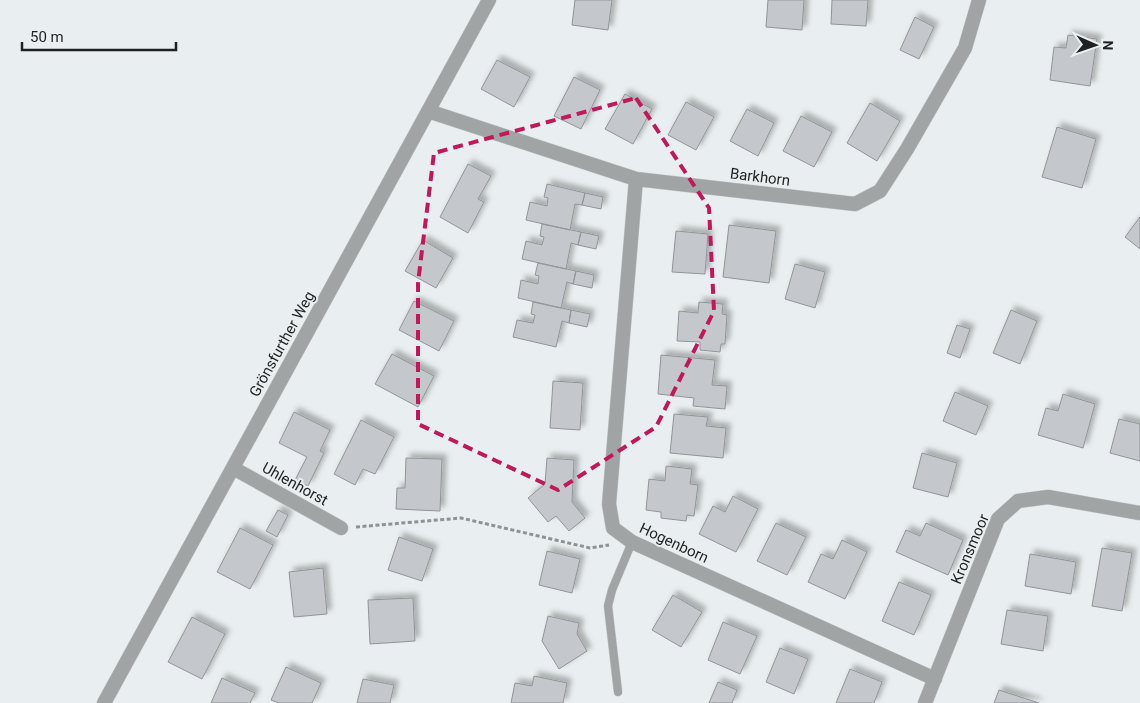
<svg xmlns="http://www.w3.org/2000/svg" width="1140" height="703" font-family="Roboto,sans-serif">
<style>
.building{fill:#c4c8cc;stroke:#919498;filter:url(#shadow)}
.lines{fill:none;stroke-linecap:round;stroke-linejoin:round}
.service-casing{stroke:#c5cacb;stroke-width:9}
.minor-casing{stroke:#c5cacb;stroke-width:15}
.path{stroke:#8d9293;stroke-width:3;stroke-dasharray:4 2.5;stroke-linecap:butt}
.service{stroke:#a1a4a4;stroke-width:8}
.minor{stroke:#a1a4a4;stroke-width:14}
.marked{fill:none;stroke:#c2185b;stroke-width:4;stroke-dasharray:10 6;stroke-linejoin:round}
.labels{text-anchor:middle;stroke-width:4;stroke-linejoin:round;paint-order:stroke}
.street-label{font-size:15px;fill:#1f2122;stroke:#e9eff0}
</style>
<defs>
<filter id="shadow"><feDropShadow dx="4.5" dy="-4.5" stdDeviation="2.5" flood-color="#0004"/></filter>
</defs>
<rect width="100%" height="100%" fill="#e9eff0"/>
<path class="building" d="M575,0H612L608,30L572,25Z
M768,0H804L802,30L766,27Z
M832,0H868L866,26L831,24Z
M915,17L934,27L919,59L900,50Z
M1068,35L1097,39L1090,86L1050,80L1054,47L1066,48Z
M497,60L530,77L514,107L481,89Z
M574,77L600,90L581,129L554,116Z
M625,94L652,109L633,144L605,129Z
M686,102L714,117L696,150L668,135Z
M870,103L900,121L877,161L847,143Z
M747,109L774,123L758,156L730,141Z
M801,116L832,132L814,167L783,151Z
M1057,127L1096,139L1082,188L1042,177Z
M468,164L491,176L478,199L484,202L468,233L440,217Z
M547,184L585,193L582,205L575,204L570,230L526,220L530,202L547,206L548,198L544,197Z
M585,193L603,197L601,209L582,205Z
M1140,217V249L1125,237Z
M542,224L581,232L578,245L571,243L566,269L522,259L526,241L542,245L544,237L540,236Z
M729,225L776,231L769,283L723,277Z
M676,231L708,234L705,274L672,272Z
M581,232L599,236L596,249L578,245Z
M423,240L453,258L436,288L405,271Z
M538,263L576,271L573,284L567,282L561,308L518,298L521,280L538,284L539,276L535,275Z
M795,264L825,272L815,308L785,299Z
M576,271L594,275L592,288L573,284Z
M414,301L454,321L439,351L399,330Z
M533,302L571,310L569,323L562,321L556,347L513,337L517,320L533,323L535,315L531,314Z
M699,302L723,304L722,314L727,315L725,344H721L720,352L700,350V342L677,341L679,311L698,313Z
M571,310L590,314L587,327L569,323Z
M1011,310L1037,321L1020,364L993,353Z
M957,325L970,329L960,358L947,353Z
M392,354L434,376L418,407L375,384Z
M661,355L715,360L712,385L727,386L725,409L693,406L694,398L658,394Z
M553,381L583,383L580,430L550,428Z
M955,392L988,406L976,435L943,421Z
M1063,394L1095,404L1083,448L1038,435L1046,408L1058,411Z
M294,412L330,430L320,451L324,453L308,486L295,480L307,457L279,443Z
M674,414L708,417L706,426L726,428L723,458L670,453Z
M1119,419L1140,424V461L1110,453Z
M361,420L394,437L375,474L363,469L355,485L334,474Z
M922,453L957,463L948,497L913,488Z
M406,458L442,459L440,511L396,509L397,488H405Z
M547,458L574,460L572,502L585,518L569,531L556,516L548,522L528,498L545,484Z
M666,466L692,469L690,484L698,485L694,516L687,515L686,521L661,518V512L646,510L649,479L665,481Z
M733,496L758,509L736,552L699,534L713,506L725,512Z
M278,510L288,515L277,537L266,531Z
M776,523L806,537L787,575L757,561Z
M926,523L963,540L948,575L896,552L906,530L920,536Z
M240,528L273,545L250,589L217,572Z
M399,537L433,549L422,581L388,570Z
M842,540L867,552L845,599L808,582L821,554L833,559Z
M1102,548L1132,553L1122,611L1092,606Z
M547,551L580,559L572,593L539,585Z
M1030,554L1076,562L1071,594L1025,586Z
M323,568L327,614L294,617L289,572Z
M899,582L931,595L914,635L882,621Z
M673,595L702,612L681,647L652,630Z
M413,598L415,641L370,644L368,600Z
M1007,610L1048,616L1043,651L1001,644Z
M548,616L579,623L577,634L587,651L559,669L542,641Z
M192,617L225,634L202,679L168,662Z
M723,622L757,636L740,674L708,660Z
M780,648L808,659L794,694L766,682Z
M286,667L321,683L312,703H279L271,700Z
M850,669L882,682L874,703H836Z
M534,676L567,683L563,703H511L515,683L532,686Z
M222,678L255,693L250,703H211Z
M363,679L394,685L390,703H357Z
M718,682L737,690L732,703H709Z
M999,690L1039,703H994Z"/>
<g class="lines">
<g class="service-casing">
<path id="service" d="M618,692L608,606L612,590L632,542"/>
</g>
<g class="minor-casing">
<path id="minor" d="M428,111L636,179L855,204L880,191L907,149L965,48L979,0
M636,179L609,504L613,528L632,542L935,679
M233,468L341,528
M104,703L489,0
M925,703L998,519L1018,501L1048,497L1140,513"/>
</g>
<path class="path" d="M356,527L461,518L590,548L609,545"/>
<use href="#service" class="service"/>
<use href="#minor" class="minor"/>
</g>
<path class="marked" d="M636,98L709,208L714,311L656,427L558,490L418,424V283L434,153Z"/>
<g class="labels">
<g class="street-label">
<text transform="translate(760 177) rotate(7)" y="5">Barkhorn</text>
<text transform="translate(282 344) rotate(-61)" y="5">Grönsfurther Weg</text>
<text transform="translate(295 484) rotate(29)" y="5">Uhlenhorst</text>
<text transform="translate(674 543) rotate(25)" y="5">Hogenborn</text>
<text transform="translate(970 549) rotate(-67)" y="5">Kronsmoor</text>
</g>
</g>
<g transform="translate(1095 45) rotate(92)" stroke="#e9eff0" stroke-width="4" paint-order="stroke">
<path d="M0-4L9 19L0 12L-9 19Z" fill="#1f2122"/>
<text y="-8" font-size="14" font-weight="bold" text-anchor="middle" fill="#1f2122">N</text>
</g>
<path d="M22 42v8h154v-8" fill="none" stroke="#1f2122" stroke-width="2.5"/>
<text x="30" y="42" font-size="15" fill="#1f2122" stroke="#e9eff0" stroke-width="4" paint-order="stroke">50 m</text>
</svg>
